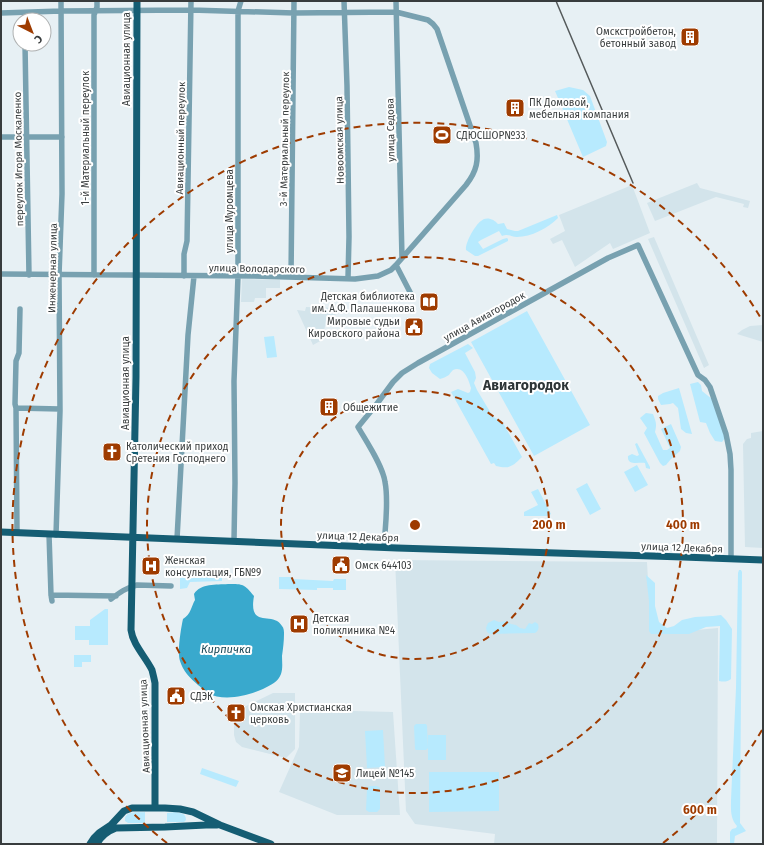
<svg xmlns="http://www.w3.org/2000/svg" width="764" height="845" font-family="'Fira Sans',sans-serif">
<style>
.built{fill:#d3e4eb}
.green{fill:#b7eafe}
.water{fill:#39a9cd}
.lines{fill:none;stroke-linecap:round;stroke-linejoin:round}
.minor{stroke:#78a1b0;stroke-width:5.5}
.major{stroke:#155d73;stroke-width:7}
.rail{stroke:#555a5b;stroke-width:1.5}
.ring{fill:none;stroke:#9e3b00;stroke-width:2;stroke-dasharray:7 5}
.labels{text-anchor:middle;stroke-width:4;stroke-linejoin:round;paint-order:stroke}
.poi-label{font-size:10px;fill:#383c3d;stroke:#fff;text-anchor:start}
.street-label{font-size:10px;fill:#383c3d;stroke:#fff}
.water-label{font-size:11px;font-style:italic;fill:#174655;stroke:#fff}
.district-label{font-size:14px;font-weight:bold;fill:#2d3537;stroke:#fff}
.centre{fill:#9e3b00;stroke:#fff;stroke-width:2}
.ring-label{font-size:12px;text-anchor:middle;font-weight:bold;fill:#9e3b00;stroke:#fff;stroke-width:4;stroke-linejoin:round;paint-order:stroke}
</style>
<rect width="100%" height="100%" fill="#e7f0f4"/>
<path class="built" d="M697,183L700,188L750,201L748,208L743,207L744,204L716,197L655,221L647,203Z
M632,185L650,233L613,249L610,243L575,267L562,240L553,244L550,239L565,231L559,215Z
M654,237L709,365L704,368L648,239Z
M242,279L280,280V288H266V298H255L254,302H241Z
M306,307L338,308L335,316L325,326L322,340L313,345L297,310L305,311Z
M763,325V342L737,334L742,330L750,326Z
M763,431V548L745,547L743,444L747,439L751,438V433Z
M395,560L647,562L651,634L718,628L717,844H494L495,834L415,824L406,811Z
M273,693H295V749L286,758L242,747L236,742L234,735V719L241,718L242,708Z
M304,708L354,711L393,712L400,815H337L279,792L299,747L300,712Z"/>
<path class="green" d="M569,87L583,90L590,96L607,142L606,146L583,157L555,91Z
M557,215L558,218C548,228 531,237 517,237C511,237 509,233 502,236L499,231L481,240L478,242L483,249L503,239L507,238L508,239V241L478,256H475L466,250C465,243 475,225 481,221C486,216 494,219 498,224L504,223L507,229L515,231H518Z
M527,311L590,425L534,456L471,342Z
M274,336L277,357L267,358L264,337Z
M468,344L473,348L465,353L475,372L476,378L474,383L477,390L492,415L495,418L502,421L522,457C512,467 509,469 496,466L494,463L491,464L451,392L458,389L468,393L470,392L471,388C469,381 464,365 453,370C452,371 450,373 449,375C446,377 443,378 440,379L432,373L429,368L430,364Z
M698,382L701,385L702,391L712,399L725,438L722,442L715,441L710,433L706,423L700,422L690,384Z
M679,388L692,434L686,433L681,429L678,408L673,403L670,404L661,405L658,399V396L663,393Z
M646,413L653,414C656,422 657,424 655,432L663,450H667L670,448L661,429L671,424L681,447L680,451L671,459L666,465L663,466L660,463L644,433L647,428L640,418Z
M637,443L650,467V469L646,468L645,463C638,462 627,466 628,456L632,454L637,456L639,455L635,444Z
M637,465L648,485L635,492L624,472Z
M587,483L601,509L590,515L576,489Z
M538,489L551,514L548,516H524V512L538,505L531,492Z
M739,570H741L742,572L740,823L746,831L735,836L734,844H730V832L732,829L736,828L737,826C730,819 731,809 731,800L736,688L738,573Z
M646,575L655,583V606L659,622L667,628L674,626L682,620L695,617L713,616L721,615L726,620L732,629L731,679C727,682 724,682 719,681L720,626L706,627L689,634H651L649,631V601Z
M180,576L222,577V581L190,582L187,588L180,589Z
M279,577H292L293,579L333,581L334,579H346V590H333V588H317V590L279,589Z
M105,609H108V645H89V640H75V626H90V620Z
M494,620L499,622L506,621L511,624L516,625L520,628L525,629L529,623L532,624L535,622L538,624C539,628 539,630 535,633L490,634L487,632L486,628L488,623Z
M74,655H91V662H82V667H74Z
M416,724H426L427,726L428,748L426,750H416L415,749L414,726Z
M383,730L385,767L367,768L365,731Z
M428,735H446V760H428Z
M202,768L239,781L236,787L200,774Z
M429,772H499V811L429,812Z
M369,786H377L380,788V809L377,812H369L366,810L367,789Z
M145,812V823H128L125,821C124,810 137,813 145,812Z
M175,812C181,813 186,813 186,820L184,822H167V813Z"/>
<path class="water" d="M228,584C244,584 244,584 254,596C248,630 273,610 282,626C284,628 284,632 284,634C284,641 283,649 282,656C282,662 283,668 281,674C278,682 271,685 263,689C247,696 224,702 207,693C204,691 201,687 198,685C190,678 183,671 180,661C177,652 181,628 183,619C191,614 191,607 195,600L194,594C201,583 216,585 228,584Z"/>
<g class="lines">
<path class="minor" d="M344,1L347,86L349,237L348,278
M396,1L402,258
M1,13L61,11L191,10L294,13L396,12L428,20L433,24L437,29L476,143C479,160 477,171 466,185L396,265L391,270L378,276L355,279L254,276L1,274
M25,44L29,275
M1,137H62
M396,265L411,294
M94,275V15L97,7V1
M184,276V254L187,241L191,1
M291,277L294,1
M16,408L60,409
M17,532L16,408L15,404L16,361L19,353L20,309
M49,534L51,595L52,601
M56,535L60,411L59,275L62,194L61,1
M177,539L188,335L194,276
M234,541L235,483L234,381L238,276V11L241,1
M384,547C385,527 389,502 385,482C383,466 366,441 358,427L376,405L393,382L402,373L418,363L608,258L638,245L698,375L705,380L710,387L726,434L730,454L731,470V559
M51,595L116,596
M111,599C119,593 127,587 137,585L171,586"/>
<path class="major" d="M137,1L136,377L131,630C133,645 145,656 152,670C153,674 154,678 155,683V808
M1,532L397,548L683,557L763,560
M90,844L94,838L99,833L111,825L124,811L132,808H165L180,809L193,812L220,825L271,844
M97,844C101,836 108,831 116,828L165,827L206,825H217"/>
<path class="rail" d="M556,1L633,183"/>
</g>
<g class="ring">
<circle cx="415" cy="525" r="134"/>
<circle cx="415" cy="525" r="268"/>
<path d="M762 730A403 403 0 0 1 663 843M167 843A403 403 0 1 1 762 320"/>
</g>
<defs>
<g id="building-square" transform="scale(1)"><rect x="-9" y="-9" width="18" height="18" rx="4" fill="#9e3b00" stroke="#fff"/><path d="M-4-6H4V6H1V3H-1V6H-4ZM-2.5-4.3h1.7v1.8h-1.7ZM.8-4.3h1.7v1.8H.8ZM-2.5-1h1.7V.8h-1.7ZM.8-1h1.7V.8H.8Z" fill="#fff"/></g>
<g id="stadium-square" transform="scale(1)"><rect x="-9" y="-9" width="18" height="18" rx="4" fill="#9e3b00" stroke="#fff"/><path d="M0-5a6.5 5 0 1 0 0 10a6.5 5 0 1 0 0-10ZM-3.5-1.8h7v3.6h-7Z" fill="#fff"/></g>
<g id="library-square" transform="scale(1)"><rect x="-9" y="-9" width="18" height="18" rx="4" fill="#9e3b00" stroke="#fff"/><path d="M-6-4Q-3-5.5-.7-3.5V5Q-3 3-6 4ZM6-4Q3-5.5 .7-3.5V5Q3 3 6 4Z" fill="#fff"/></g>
<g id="civic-square" transform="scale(1)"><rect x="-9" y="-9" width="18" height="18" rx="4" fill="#9e3b00" stroke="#fff"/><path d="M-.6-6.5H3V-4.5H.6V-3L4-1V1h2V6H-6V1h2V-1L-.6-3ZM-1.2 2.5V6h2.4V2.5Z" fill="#fff"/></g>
<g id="church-square" transform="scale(1)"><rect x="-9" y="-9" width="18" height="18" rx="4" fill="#9e3b00" stroke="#fff"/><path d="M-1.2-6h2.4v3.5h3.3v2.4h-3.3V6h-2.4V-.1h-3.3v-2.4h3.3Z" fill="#fff"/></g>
<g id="hospital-square" transform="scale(1)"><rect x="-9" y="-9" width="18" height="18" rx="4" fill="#9e3b00" stroke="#fff"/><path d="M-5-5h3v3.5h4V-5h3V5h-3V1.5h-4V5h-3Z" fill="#fff"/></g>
<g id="school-square" transform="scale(1)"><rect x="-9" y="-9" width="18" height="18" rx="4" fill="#9e3b00" stroke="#fff"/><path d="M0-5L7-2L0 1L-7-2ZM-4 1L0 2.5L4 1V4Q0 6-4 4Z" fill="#fff"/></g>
</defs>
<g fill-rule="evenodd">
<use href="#building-square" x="690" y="37"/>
<use href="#building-square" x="515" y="108"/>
<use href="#stadium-square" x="442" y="135"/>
<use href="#library-square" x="429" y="302"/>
<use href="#civic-square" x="414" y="327"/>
<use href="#building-square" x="329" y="407"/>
<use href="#church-square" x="112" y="452"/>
<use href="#civic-square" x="341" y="565"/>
<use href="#hospital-square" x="151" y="566"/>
<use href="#hospital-square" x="299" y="624"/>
<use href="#civic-square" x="176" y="696"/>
<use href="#church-square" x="236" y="713"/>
<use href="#school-square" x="342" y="773"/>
</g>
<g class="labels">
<g class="poi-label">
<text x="676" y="35" text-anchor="end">Омскстройбетон,<tspan x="676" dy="12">бетонный завод</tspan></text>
<text x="529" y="106">ПК Домовой,<tspan x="529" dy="12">мебельная компания</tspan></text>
<text x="456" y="139">СДЮСШОР№33</text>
<text x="415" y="300" text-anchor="end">Детская библиотека<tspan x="415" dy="12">им. А.Ф. Палашенкова</tspan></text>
<text x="400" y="325" text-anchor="end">Мировые судьи<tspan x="400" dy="12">Кировского района</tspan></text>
<text x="343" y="411">Общежитие</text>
<text x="126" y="450">Католический приход<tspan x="126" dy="12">Сретения Господнего</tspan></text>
<text x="165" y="564">Женская<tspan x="165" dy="12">консультация, ГБ№9</tspan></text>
<text x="355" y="569">Омск 644103</text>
<text x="313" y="622">Детская<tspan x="313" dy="12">поликлиника №4</tspan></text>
<text x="190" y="700">СДЭК</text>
<text x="250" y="711">Омская Христианская<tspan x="250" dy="12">церковь</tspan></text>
<text x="356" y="777">Лицей №145</text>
</g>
<g class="street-label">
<text transform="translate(126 59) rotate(-90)" y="4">Авиационная улица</text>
<text transform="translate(390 130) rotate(-91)" y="4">улица Седова</text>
<text transform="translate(85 138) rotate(-90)" y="4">1-й Материальный переулок</text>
<text transform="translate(180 138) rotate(-89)" y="4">Авиационный переулок</text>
<text transform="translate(284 139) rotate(-89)" y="4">3-й Материальный переулок</text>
<text transform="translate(339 140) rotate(-91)" y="4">Новоомская улица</text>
<text transform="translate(18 159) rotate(-91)" y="4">переулок Игоря Москаленко</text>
<text transform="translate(229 211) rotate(-90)" y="4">улица Муромцева</text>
<text transform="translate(52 268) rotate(-89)" y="4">Инженерная улица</text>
<text transform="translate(257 268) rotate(1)" y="4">улица Володарского</text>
<text transform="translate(484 316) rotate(-29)" y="4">улица Авиагородок</text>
<text transform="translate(125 383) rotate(-90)" y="4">Авиационная улица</text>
<text transform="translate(358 536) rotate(2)" y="4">улица 12 Декабря</text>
<text transform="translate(682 547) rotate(2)" y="4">улица 12 Декабря</text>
<text transform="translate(144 726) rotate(-92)" y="4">Авиационная улица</text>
</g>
<g class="water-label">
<text x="226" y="653">Кирпичка</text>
</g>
<g class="district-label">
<text x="526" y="390">Авиагородок</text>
</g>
</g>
<circle cx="415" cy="525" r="6" class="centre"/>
<g class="ring-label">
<text x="549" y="529">200 m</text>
<text x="683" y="529">400 m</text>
<text x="700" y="814">600 m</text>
</g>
<rect width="764" height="845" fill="none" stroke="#383c3d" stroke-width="4"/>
<g transform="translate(32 32) rotate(138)"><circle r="19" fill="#ffffff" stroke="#afb1b1"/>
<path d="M0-3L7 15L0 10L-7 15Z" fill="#9e3b00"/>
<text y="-6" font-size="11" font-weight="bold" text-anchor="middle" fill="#383c3d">С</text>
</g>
</svg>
